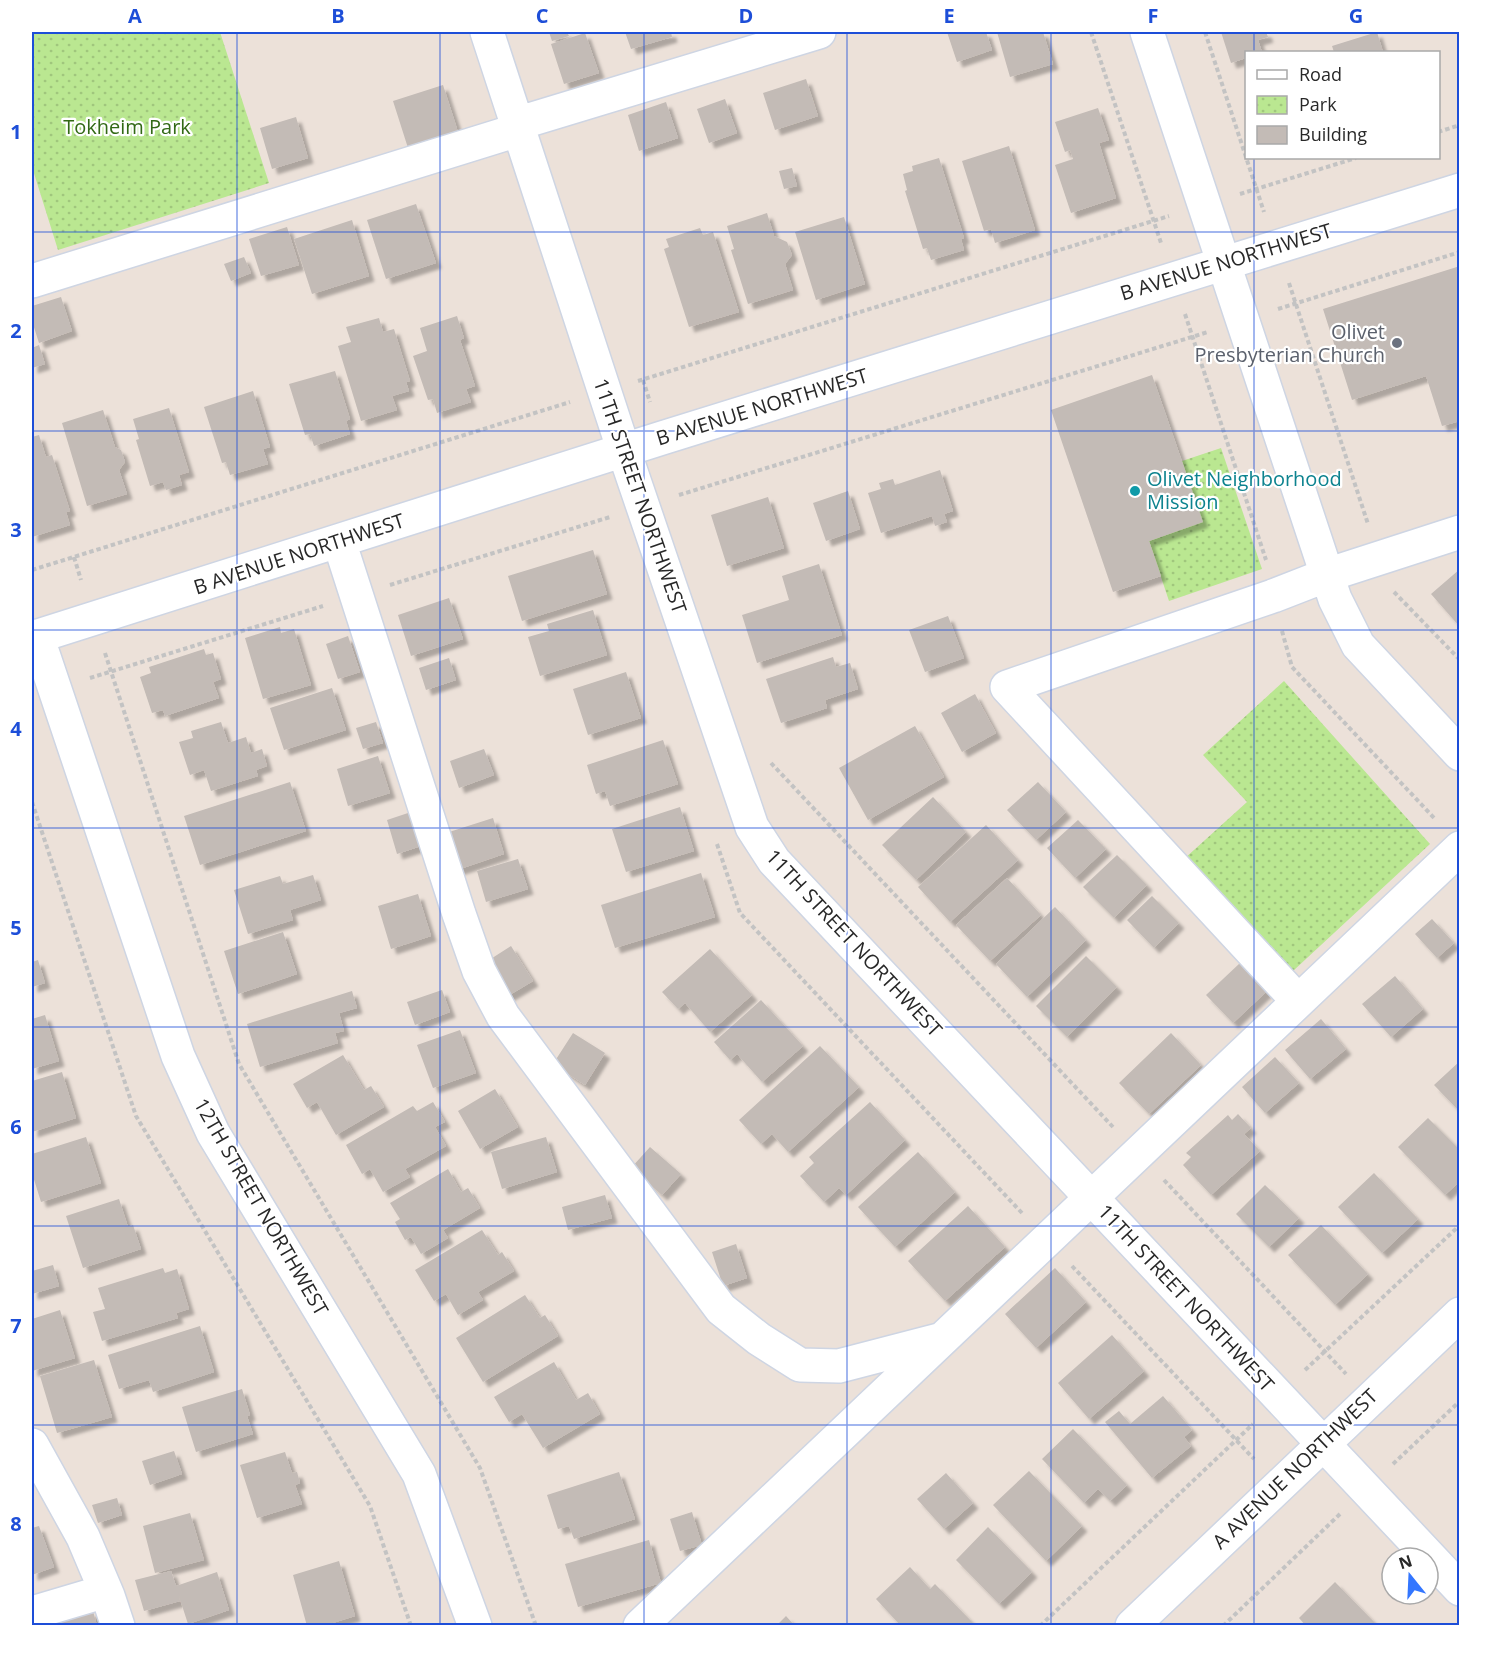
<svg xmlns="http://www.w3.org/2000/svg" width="1491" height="1657" font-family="'Open Sans',sans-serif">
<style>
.park{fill:url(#park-dots)}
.building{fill:#c3bbb6;filter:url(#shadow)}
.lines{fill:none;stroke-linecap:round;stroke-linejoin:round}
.minor-casing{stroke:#ced5e3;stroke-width:36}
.path{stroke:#c3c3c3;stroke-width:4;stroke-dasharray:4.5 3;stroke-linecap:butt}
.minor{stroke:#fff;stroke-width:33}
.grid{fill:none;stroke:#1d4ed8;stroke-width:1.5;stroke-opacity:0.55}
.worship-dot{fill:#6b7280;stroke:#fff;stroke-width:2}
.culture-dot{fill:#0f9aa8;stroke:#fff;stroke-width:2}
.labels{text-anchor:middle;stroke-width:4.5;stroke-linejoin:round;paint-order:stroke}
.park-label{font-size:20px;fill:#326915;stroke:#fff}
.street-label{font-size:20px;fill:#282828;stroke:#fff}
.worship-label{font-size:20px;fill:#5b616d;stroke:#fff;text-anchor:end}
.culture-label{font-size:20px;fill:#0d838f;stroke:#fff;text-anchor:start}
.neatline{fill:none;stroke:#1d4ed8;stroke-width:2}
.grid-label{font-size:20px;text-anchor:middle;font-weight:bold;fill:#1d4ed8}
</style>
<defs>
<pattern id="park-dots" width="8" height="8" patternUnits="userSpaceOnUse" patternTransform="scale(1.5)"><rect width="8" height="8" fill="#bae791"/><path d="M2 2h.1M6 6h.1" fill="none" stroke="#a0c67d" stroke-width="1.8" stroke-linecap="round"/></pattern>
<filter id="shadow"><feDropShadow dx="5.5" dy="5.5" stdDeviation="1.5" flood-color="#0004"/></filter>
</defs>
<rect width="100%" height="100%" fill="#ece1d9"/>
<path class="park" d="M32,32H220L269,183L58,250L32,167Z
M1221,448L1262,569L1169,601L1149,541L1202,522L1182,461Z
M1284,681L1430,844L1293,971L1184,859L1247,802L1203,755Z"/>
<path class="building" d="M549,32H567L569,36L552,41Z
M625,32H671L672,37L631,49Z
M947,32H986L992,50L957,62Z
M997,32H1043L1053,64L1010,77Z
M1221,32H1266L1268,37L1258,40L1262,52H1246V58L1231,63Z
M1377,32L1383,52H1334L1332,46Z
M585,33L599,73L564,84L551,44Z
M806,79L818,116L775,130L763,93Z
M443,85L458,132L408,148L393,101Z
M725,99L737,133L709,143L697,109Z
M666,102L678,138L639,151L628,115Z
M1098,108L1109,140L1099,143L1116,198L1071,213L1055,165L1073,159L1070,150L1065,152L1055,122Z
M296,117L308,158L272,169L260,128Z
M1009,146L1035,230L995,243L991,229L984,231L962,161Z
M939,158L964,238L961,239L964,250L931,260L927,248L923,249L905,191L907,190L903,174L913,171L912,166Z
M792,168L797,186L784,189L779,171Z
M416,204L436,263L386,279L367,220Z
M767,213L774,236L787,242L792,255L785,264L793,290L748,304L731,250L734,249L727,226Z
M844,217L865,284L816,300L795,232Z
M352,220L369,276L312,294L294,239Z
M287,227L299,265L261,276L249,239Z
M700,228L703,235L713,232L739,312L689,327L664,249L669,247L666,239Z
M244,257L251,273L231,281L224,264Z
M1460,266V421L1442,426L1426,376L1352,400L1323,309Z
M61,297L72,331L39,343L32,321V306Z
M457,316L464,338L460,340L475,386L466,389L471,402L437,413L433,399L428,400L413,356L427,351L420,328Z
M379,318L383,332L394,329L410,381L406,382L409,391L392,396L397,410L361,421L338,346L351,342L346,327Z
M39,345L45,364L32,368V348Z
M335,371L350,419L346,421L350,434L314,446L310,434L305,435L289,384Z
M1152,375L1203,522L1149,541L1161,576L1113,592L1051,410Z
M253,391L270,447L263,449L268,464L230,475L226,462L222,463L204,407Z
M169,408L189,472L179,475L182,485L166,490L163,482L150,486L136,440L139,439L133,419Z
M103,410L115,447L121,450L125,462L119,470L127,494L87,506L62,423Z
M39,435L46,457L52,455L70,511L66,512L70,525L32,537V437Z
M940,470L953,511L944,514L947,522L935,526L932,516L881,533L868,493L881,489L879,483L893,479L895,485Z
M848,491L860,529L826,541L813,503Z
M768,497L784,548L727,566L711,515Z
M593,550L607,594L522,621L508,576Z
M819,564L842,635L757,663L742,615L789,600L782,576Z
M1460,569V627L1431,594Z
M449,598L463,639L411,656L398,615Z
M593,610L607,655L540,676L528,637L549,631L547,624Z
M948,616L964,658L925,672L909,630Z
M280,627L281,633L294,629L311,685L263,699L245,638Z
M348,636L360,672L338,679L326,644Z
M204,649L206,655L213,653L221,679L213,682L219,698L165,716L163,710L152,713L140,677L151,673L149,667Z
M833,657L836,667L850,663L858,689L825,700L827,708L781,723L766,679Z
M449,658L456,680L426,690L419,668Z
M626,672L641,718L588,735L573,689Z
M332,688L346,730L284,750L270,708Z
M975,694L996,733L962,752L941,713Z
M221,722L228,743L246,737L251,753L262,749L267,766L256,770L258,776L211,791L204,770L190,775L179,742L193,738L191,731Z
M376,722L383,743L363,749L356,728Z
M915,726L944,777L868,820L839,768Z
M663,740L678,784L610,806L605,791L596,794L587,765Z
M484,749L494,775L459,788L450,761Z
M378,756L390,793L348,806L337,769Z
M290,782L306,831L200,865L184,816Z
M1038,782L1066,812L1036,840L1007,810Z
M933,797L966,832L916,880L882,845Z
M680,807L694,851L626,872L612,829Z
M411,812L421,846L397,854L387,820Z
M493,818L504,854L457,870L446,833Z
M1078,820L1106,849L1075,878L1047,848Z
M986,825L1018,860L950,922L918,887Z
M1117,855L1147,885L1114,918L1083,887Z
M518,859L528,889L486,902L477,871Z
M701,873L715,917L615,948L601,905Z
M313,875L321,900L290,910L293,920L248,934L234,890L280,876L283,884Z
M1007,878L1041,915L990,961L956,925Z
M418,894L431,936L391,949L378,906Z
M1152,896L1179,923L1154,948L1127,920Z
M1055,907L1086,940L1027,997L996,964Z
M1432,919L1454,943L1437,958L1415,934Z
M283,932L297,974L238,994L224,951Z
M511,946L533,981L506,997L486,962Z
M710,949L752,995L710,1032L685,1003L678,1009L662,992Z
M1086,956L1117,987L1067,1037L1036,1006Z
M38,960L45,983L32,987V962Z
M1240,963L1267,991L1233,1023L1206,995Z
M1395,976L1423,1009L1391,1037L1362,1004Z
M442,990L450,1012L415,1025L407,1002Z
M352,991L357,1008L339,1013L344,1031L335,1033L338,1043L260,1067L247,1024Z
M761,1000L803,1046L762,1082L737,1054L730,1060L714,1042Z
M45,1015L59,1061L32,1069V1019Z
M1321,1019L1346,1049L1310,1079L1285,1050Z
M460,1030L476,1073L433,1088L417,1045Z
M573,1033L605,1053L585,1085L553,1064Z
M1171,1033L1201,1065L1149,1114L1119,1083Z
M820,1046L859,1087L788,1152L772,1134L761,1144L739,1120Z
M343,1055L364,1090L371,1086L384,1107L336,1135L317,1102L307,1108L293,1084Z
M1275,1057L1299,1083L1265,1113L1242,1087Z
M1460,1061V1112L1434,1085Z
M62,1072L76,1118L32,1132V1081Z
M495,1089L518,1127L480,1149L458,1111Z
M433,1102L445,1122L435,1127L446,1146L405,1169L410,1177L383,1192L370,1169L362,1174L346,1145L413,1106L417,1111Z
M870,1102L905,1140L846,1195L839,1188L824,1202L800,1176L814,1163L809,1157Z
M1238,1114L1251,1128L1244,1134L1260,1151L1211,1195L1183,1165L1191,1157L1186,1153L1228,1115L1232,1120Z
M1428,1118L1460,1150V1181L1445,1195L1398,1147Z
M86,1137L101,1183L41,1202L32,1173V1154Z
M546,1137L557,1172L502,1189L491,1152Z
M650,1147L681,1174L662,1195L631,1168Z
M918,1152L955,1192L895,1247L858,1207Z
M448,1169L461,1192L468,1188L480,1208L443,1230L448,1238L421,1254L411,1237L405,1240L395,1222L400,1219L390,1203Z
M1374,1173L1418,1219L1382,1253L1338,1207Z
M1265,1185L1299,1218L1269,1247L1236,1214Z
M605,1195L612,1218L568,1230L562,1207Z
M119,1199L128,1227L133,1225L141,1249L83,1268L66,1216Z
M968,1206L1005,1247L945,1301L908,1261Z
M1321,1225L1368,1274L1335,1305L1288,1255Z
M482,1230L498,1255L502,1252L514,1271L478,1292L483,1300L458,1315L446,1294L434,1301L415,1270Z
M736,1244L747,1278L723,1286L712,1252Z
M53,1265L59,1286L32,1294V1271Z
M163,1268L165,1273L177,1269L189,1309L176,1313L178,1318L102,1341L93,1312L105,1309L98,1288Z
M1055,1268L1086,1302L1036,1348L1005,1314Z
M525,1295L540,1318L545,1315L558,1336L483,1382L456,1338Z
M60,1310L75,1358L32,1371V1319Z
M200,1326L214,1372L153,1392L149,1380L119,1389L108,1355Z
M1112,1335L1144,1371L1089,1419L1058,1383Z
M94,1360L112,1417L57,1433L40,1376Z
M554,1362L576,1400L588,1393L600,1414L543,1448L522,1414L509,1422L494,1397Z
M242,1389L250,1415L247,1416L253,1434L196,1452L182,1407Z
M1163,1396L1192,1430L1184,1437L1191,1446L1152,1478L1105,1422L1119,1411L1130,1424Z
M1073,1429L1127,1485L1110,1501L1098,1489L1084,1503L1042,1459Z
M174,1451L182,1474L150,1485L142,1461Z
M285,1452L292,1473L297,1472L300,1483L295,1485L302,1504L257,1518L240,1465Z
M1029,1471L1082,1526L1046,1561L993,1505Z
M619,1472L635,1519L574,1539L569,1526L558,1529L547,1495Z
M946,1473L973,1503L944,1529L917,1499Z
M117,1498L122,1515L98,1523L92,1505Z
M692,1512L702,1545L680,1551L670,1519Z
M190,1513L204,1560L155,1573L143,1526Z
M39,1526L54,1567L32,1575V1528Z
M988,1527L1032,1572L999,1604L956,1560Z
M649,1540L661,1583L578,1607L565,1564Z
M339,1561L355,1616L323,1626H307L293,1575Z
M910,1567L930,1589L935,1584L974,1624L972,1626H901L876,1599Z
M171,1571L176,1586L217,1572L229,1610L188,1624L178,1593L180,1601L144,1611L135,1580Z
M1335,1582L1378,1626H1306L1299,1618Z
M93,1611L97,1626H56L55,1622Z
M786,1616L795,1626H776Z"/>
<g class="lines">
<g class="minor-casing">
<path id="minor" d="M487,32L624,451L752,827L774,861L1460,1589
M1147,32L1335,599L1358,645L1460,754
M516,124L819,32
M32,281L518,130
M339,541L459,914L479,971L503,1016L721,1309L759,1339L800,1365L839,1366L939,1340
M37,636L178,1056L213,1133L419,1474L475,1626
M32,638L662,438L1460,190
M1298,1001L1007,687L1273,596L1327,575L1460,532
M32,1445L83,1537L108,1596L118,1626
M32,1613L106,1591
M640,1626L1460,848
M1132,1626L1460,1314"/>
</g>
<path class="path" d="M1091,32L1161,243
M1205,32L1264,212
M1438,132L1460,125
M1240,194L1356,158
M1289,283L1368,524
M1278,309L1460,252
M1185,314L1266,560
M643,380L650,402
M638,381L1169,216
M679,495L1208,332
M74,557L81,580
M32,570L570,402
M390,585L610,517
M1394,592L1460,660
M1282,631L1292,667L1436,820
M105,653L239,1064L480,1468L536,1626
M90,678L323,606
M771,763L1113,1127
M32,802L136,1116L370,1506L411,1626
M717,844L740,913L1022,1213
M1164,1180L1346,1374
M1072,1266L1254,1459
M1305,1370L1460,1225
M1393,1464L1460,1401
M1040,1626L1253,1424
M1223,1626L1340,1514"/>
<use href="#minor" class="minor"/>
</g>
<path class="grid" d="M237,32V1626M440,32V1626M644,32V1626M847,32V1626M1051,32V1626M1254,32V52M1254,158V1626M32,232H1460M32,431H1460M32,630H1460M32,828H1460M32,1027H1460M32,1226H1460M32,1425H1460"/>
<circle class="worship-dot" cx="1397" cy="343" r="6"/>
<circle class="culture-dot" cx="1135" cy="491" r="6"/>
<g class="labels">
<g class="park-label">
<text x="127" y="134">Tokheim Park</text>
</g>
<g class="street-label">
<text transform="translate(1226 262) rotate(-17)" y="7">B AVENUE NORTHWEST</text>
<text transform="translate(762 407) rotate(-17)" y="7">B AVENUE NORTHWEST</text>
<text transform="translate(640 496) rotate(71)" y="7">11TH STREET NORTHWEST</text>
<text transform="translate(299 554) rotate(-18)" y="7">B AVENUE NORTHWEST</text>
<text transform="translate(854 943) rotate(47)" y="7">11TH STREET NORTHWEST</text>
<text transform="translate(261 1207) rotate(60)" y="7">12TH STREET NORTHWEST</text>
<text transform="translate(1186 1298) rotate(47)" y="7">11TH STREET NORTHWEST</text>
<text transform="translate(1295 1469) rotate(-44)" y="7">A AVENUE NORTHWEST</text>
</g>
<g class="worship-label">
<text x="1385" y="339">Olivet<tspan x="1385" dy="23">Presbyterian Church</tspan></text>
</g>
<g class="culture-label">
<text x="1147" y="486">Olivet Neighborhood<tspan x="1147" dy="23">Mission</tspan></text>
</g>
</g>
<rect width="1491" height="1657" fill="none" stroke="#ffffff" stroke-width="66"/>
<rect x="1245" y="51" width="195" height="108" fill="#ffffff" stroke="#a9a9a9" stroke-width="1.5"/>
<rect x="1257" y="70" width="30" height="9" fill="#ffffff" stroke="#a9a9a9" stroke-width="1.5"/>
<text x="1299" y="81" font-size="18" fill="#282828">Road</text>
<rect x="1257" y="96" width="30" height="18" fill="url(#park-dots)" stroke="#a9a9a9" stroke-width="1.5"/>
<text x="1299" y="111" font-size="18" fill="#282828">Park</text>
<rect x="1257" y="126" width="30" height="18" fill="#c3bbb6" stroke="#a9a9a9" stroke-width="1.5"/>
<text x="1299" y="141" font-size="18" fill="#282828">Building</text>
<g transform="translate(1410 1576) rotate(342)"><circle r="28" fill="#ffffff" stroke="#a9a9a9" stroke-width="1.5"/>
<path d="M0-4.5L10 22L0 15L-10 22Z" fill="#3376ff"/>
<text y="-9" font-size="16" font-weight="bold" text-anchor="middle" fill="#282828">N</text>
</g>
<rect x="33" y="33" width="1425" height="1591" class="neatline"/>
<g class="grid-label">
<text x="135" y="23">A</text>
<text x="338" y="23">B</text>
<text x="542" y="23">C</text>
<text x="746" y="23">D</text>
<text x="949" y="23">E</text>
<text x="1153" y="23">F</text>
<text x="1356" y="23">G</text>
<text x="16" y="139">1</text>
<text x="16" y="338">2</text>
<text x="16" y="537">3</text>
<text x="16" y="736">4</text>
<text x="16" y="935">5</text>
<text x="16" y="1134">6</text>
<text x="16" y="1333">7</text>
<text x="16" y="1531">8</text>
</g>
</svg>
